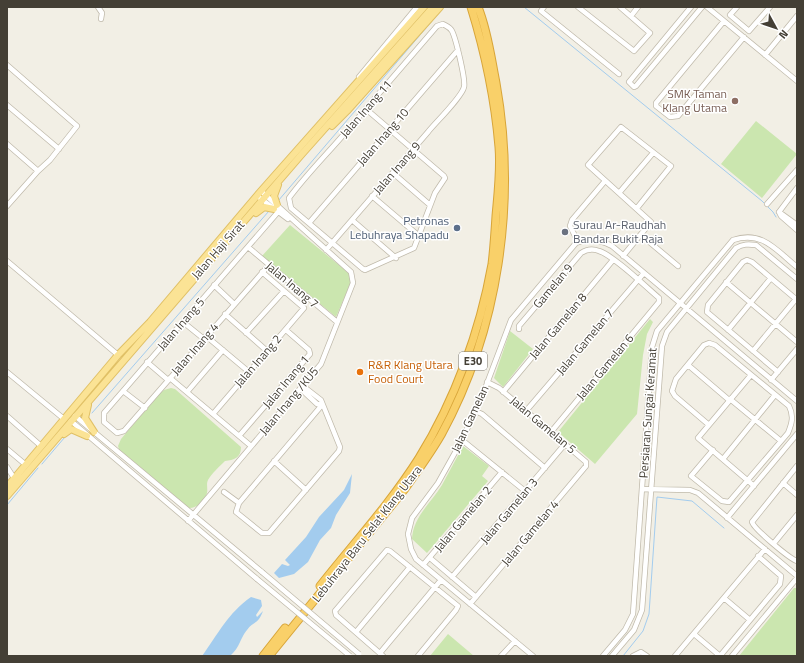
<svg xmlns="http://www.w3.org/2000/svg" width="804" height="663" font-family="'Titillium Web',sans-serif">
<style>
.green{fill:#cbe6af}
.water{fill:#a3ccee}
.lines{fill:none;stroke-linecap:round;stroke-linejoin:round}
.stream{stroke:#a3ccee;stroke-width:1}
.minor-casing{stroke:#c0baab;stroke-width:6}
.major-casing{stroke:#e0c066;stroke-width:8}
.highway-casing{stroke:#d8a539;stroke-width:9}
.minor{stroke:#fff;stroke-width:4.5}
.major{stroke:#fbe395;stroke-width:6}
.highway{stroke:#f9d069;stroke-width:7}
.minor-bridge-casing{stroke:#c0baab;stroke-width:6;stroke-linecap:butt}
.minor-bridge{stroke:#fff;stroke-width:4.5}
.education-dot{fill:#8d6e63;stroke:#fff;stroke-width:1.5}
.service-dot{fill:#5c6f8a;stroke:#fff;stroke-width:1.5}
.worship-dot{fill:#6b7280;stroke:#fff;stroke-width:1.5}
.food-dot{fill:#e8710a;stroke:#fff;stroke-width:1.5}
.labels{text-anchor:middle;stroke-width:3;stroke-linejoin:round;paint-order:stroke}
.shield{fill:#fff;stroke:#7c7972;stroke-width:1}
.shield-label{font-size:11px;font-weight:bold;fill:#443f35}
.education-label{font-size:12px;fill:#785e54;stroke:#fff;text-anchor:end}
.street-label{font-size:12px;fill:#443f35;stroke:#fff}
.service-label{font-size:12px;fill:#4e5e75;stroke:#fff;text-anchor:end}
.worship-label{font-size:12px;fill:#5b616d;stroke:#fff;text-anchor:start}
.food-label{font-size:12px;fill:#c56008;stroke:#fff;text-anchor:start}
</style>
<rect width="100%" height="100%" fill="#f2efe5"/>
<path class="green" d="M756,121L797,154L762,198L721,164Z
M290,225L350,274L351,282L336,317L262,256Z
M650,319L653,322L647,334L643,355L637,414L595,464L558,432Z
M510,331L533,349L503,387L494,378Z
M171,388L175,389L241,447C241,458 234,460 225,461C219,467 212,473 208,480C206,484 208,489 207,493C205,501 196,509 188,508L120,452L118,446L121,439L160,393L164,390Z
M463,446L489,466L482,476L488,481L427,553L412,539C413,517 431,503 442,485C449,472 456,459 463,446Z
M794,588H797V656H739Z
M448,634L474,656H430Z"/>
<path class="water" d="M352,474L350,493L336,515L331,528L320,540L308,562L294,574L279,578L274,573L282,564L288,566L290,565L285,560L306,537L319,517L344,490Z
M251,597L261,600L262,606L256,615L257,617L263,611C258,625 253,621 247,630C239,640 241,646 230,656H202C218,634 228,613 251,597Z"/>
<g class="lines">
<path class="stream" d="M524,7L762,201L773,212L776,217
M278,201L444,7
M92,413L269,211
M42,464L65,437
M7,505L38,468
M623,656L643,631L649,614L657,497L692,501L724,528"/>
<g class="minor-casing">
<path id="minor" d="M98,7L102,13L101,19
M544,7L541,11L619,74
M578,7L634,51L650,33L620,7
M691,7L629,82L634,87L636,86L702,7
M707,7L797,81
M737,7L730,15L749,31L770,7
M631,16L638,7
M724,21L656,103V106L670,117L678,116L744,37
M765,55L797,16
M7,65L77,126L50,160L38,171L7,206
M359,77L417,7
M7,105L59,149
M7,144L38,171
M393,173L430,205
M619,193L653,153
M372,196L419,236
M260,198L288,219
M767,204L797,170
M779,212L797,188
M779,212L781,216L797,230
M779,212L797,225
M352,220L396,258
M309,223L458,50
M641,235L678,266
M578,242L570,226L572,220L605,181
M248,247L337,322
M326,250C360,211 394,171 428,132C435,123 462,97 464,87C466,81 456,39 452,31C450,27 446,26 443,24L437,26L345,133C327,154 306,175 289,198L291,208L363,269L365,270L414,248L435,193L445,178L444,176L366,109
M623,256L651,222L588,165L621,127L671,166L637,208
M7,261L118,355
M269,265L124,431L117,433L104,422V413L278,212
M726,282L797,342
M214,285L234,304
M225,314L267,351
M183,322L204,339
M519,329V326L581,253C587,249 592,248 599,251C613,255 646,287 659,298V302L551,432
M728,330L771,278
M246,333L284,291
M206,336L249,372
M753,351L796,299
M147,362L168,380
M688,365L729,400
M7,372L64,419
M778,372L707,312L708,305L743,262L747,260L752,262L797,300
M751,375L698,438L754,486
M170,378L251,446
M771,380L797,349
M303,386L321,400L340,447L339,451L269,533H262L236,512L239,503L322,405
M301,389L317,404L322,405
M123,391L145,408
M187,392L223,350
M503,392L613,260
M730,399L781,441
M475,411L482,414L545,468
M526,411L644,273
M213,414L304,308L262,272
M7,416L41,446
M75,416L262,572
M71,421L257,579
M709,425L675,396L672,391L676,379L704,345L709,343L715,345L789,406C794,416 792,423 788,433L729,502L722,501L691,476L713,450
M239,436L310,354L309,350L286,330
M462,440L525,491
M7,449L26,465
M723,459L775,395
M274,461L306,490
M797,466L752,522C754,529 790,559 797,561
M7,467L14,478
M783,483L797,495
M642,489L690,490L698,493L797,576
M224,492L239,503
M727,518L797,434
M188,521L321,364L353,283L351,272L261,191
M774,543L797,515
M430,558L476,597
M423,565L502,472
M452,577L565,444
M724,598L750,620
M470,604L586,466V462L499,388L487,382
M356,632L410,567
M694,634L720,656
M380,653L441,580
M383,656L336,615L335,611L387,550L390,551L458,606L456,610L418,656
M501,656L515,641
M533,656L416,559L411,549L408,534L412,518L438,483L462,440L483,394L511,320L576,243C589,238 600,240 612,246L797,401
M603,656L625,630L633,614L652,347L657,331L733,240C762,230 776,250 797,267
M612,656L634,630L642,610L662,346L667,332L736,248C743,244 748,244 756,245L797,279
M633,656L641,652L647,656
M675,656L765,549
M720,656L780,584L781,576L758,556
M732,656L797,578"/>
</g>
<g class="major-casing">
<path id="major" d="M332,126L347,111L440,7
M277,205L274,196L278,185
M256,213L264,207L274,209
M88,405L85,418L94,432
M64,434L71,429L87,436
M7,487L118,355L150,322L261,191L424,7
M7,496L302,154L433,7"/>
</g>
<g class="highway-casing">
<path id="highway" d="M320,586C353,544 390,504 419,458C455,400 480,331 492,264C494,248 495,232 496,216C498,193 501,170 499,147C495,100 485,52 471,7
M263,656L285,628
M269,656L404,490C417,472 430,454 441,435C499,329 517,201 496,83C491,58 488,32 478,7"/>
</g>
<use href="#minor" class="minor"/>
<use href="#major" class="major"/>
<use href="#highway" class="highway"/>
<g class="minor-bridge-casing">
<path id="minor-bridge" d="M262,572L359,654
M257,579L350,656"/>
</g>
<use href="#minor-bridge" class="minor-bridge"/>
</g>
<circle class="education-dot" cx="735" cy="101" r="4"/>
<circle class="service-dot" cx="457" cy="228" r="4"/>
<circle class="worship-dot" cx="565" cy="232" r="4"/>
<circle class="food-dot" cx="360" cy="372" r="4"/>
<g class="labels">
<rect class="shield" x="459" y="352" width="28" height="18" rx="3"/>
<g class="shield-label">
<text x="473" y="365">E30</text>
</g>
<g class="education-label">
<text x="727" y="98">SMK Taman<tspan x="727" dy="14">Klang Utama</tspan></text>
</g>
<g class="street-label">
<text transform="translate(366 109) rotate(-49)" y="4">Jalan Inang 11</text>
<text transform="translate(383 137) rotate(-49)" y="4">Jalan Inang 10</text>
<text transform="translate(397 168) rotate(-49)" y="4">Jalan Inang 9</text>
<text transform="translate(218 250) rotate(-49)" y="4">Jalan Haji Sirat</text>
<text transform="translate(292 285) rotate(40)" y="4">Jalan Inang 7</text>
<text transform="translate(553 286) rotate(-50)" y="4">Gamelan 9</text>
<text transform="translate(181 324) rotate(-49)" y="4">Jalan Inang 5</text>
<text transform="translate(558 326) rotate(-50)" y="4">Jalan Gamelan 8</text>
<text transform="translate(585 342) rotate(-50)" y="4">Jalan Gamelan 7</text>
<text transform="translate(195 349) rotate(-49)" y="4">Jalan Inang 4</text>
<text transform="translate(258 361) rotate(-49)" y="4">Jalan Inang 2</text>
<text transform="translate(605 367) rotate(-50)" y="4">Jalan Gamelan 6</text>
<text transform="translate(286 382) rotate(-50)" y="4">Jalan Inang 1</text>
<text transform="translate(289 401) rotate(-50)" y="4">Jalan Inang /KU5</text>
<text transform="translate(648 413) rotate(-86)" y="4">Persiaran Sungai Keramat</text>
<text transform="translate(470 419) rotate(-65)" y="4">Jalan Gamelan</text>
<text transform="translate(543 425) rotate(40)" y="4">Jalan Gamelan 5</text>
<text transform="translate(509 511) rotate(-50)" y="4">Jalan Gamelan 3</text>
<text transform="translate(463 519) rotate(-50)" y="4">Jalan Gamelan 2</text>
<text transform="translate(530 533) rotate(-50)" y="4">Jalan Gamelan 4</text>
<text transform="translate(367 534) rotate(-52)" y="4">Lebuhraya Baru Selat Klang Utara</text>
</g>
<g class="service-label">
<text x="449" y="225">Petronas<tspan x="449" dy="14">Lebuhraya Shapadu</tspan></text>
</g>
<g class="worship-label">
<text x="573" y="229">Surau Ar-Raudhah<tspan x="573" dy="14">Bandar Bukit Raja</tspan></text>
</g>
<g class="food-label">
<text x="368" y="369">R&amp;R Klang Utara<tspan x="368" dy="14">Food Court</tspan></text>
</g>
</g>
<rect width="804" height="663" fill="none" stroke="#443f35" stroke-width="16"/>
<g transform="translate(776 28) rotate(130)" stroke="#ffffff" stroke-width="3" paint-order="stroke">
<path d="M0-3L7 15L0 10L-7 15Z" fill="#443f35"/>
<text y="-6" font-size="11" font-weight="bold" text-anchor="middle" fill="#443f35">N</text>
</g>
</svg>
